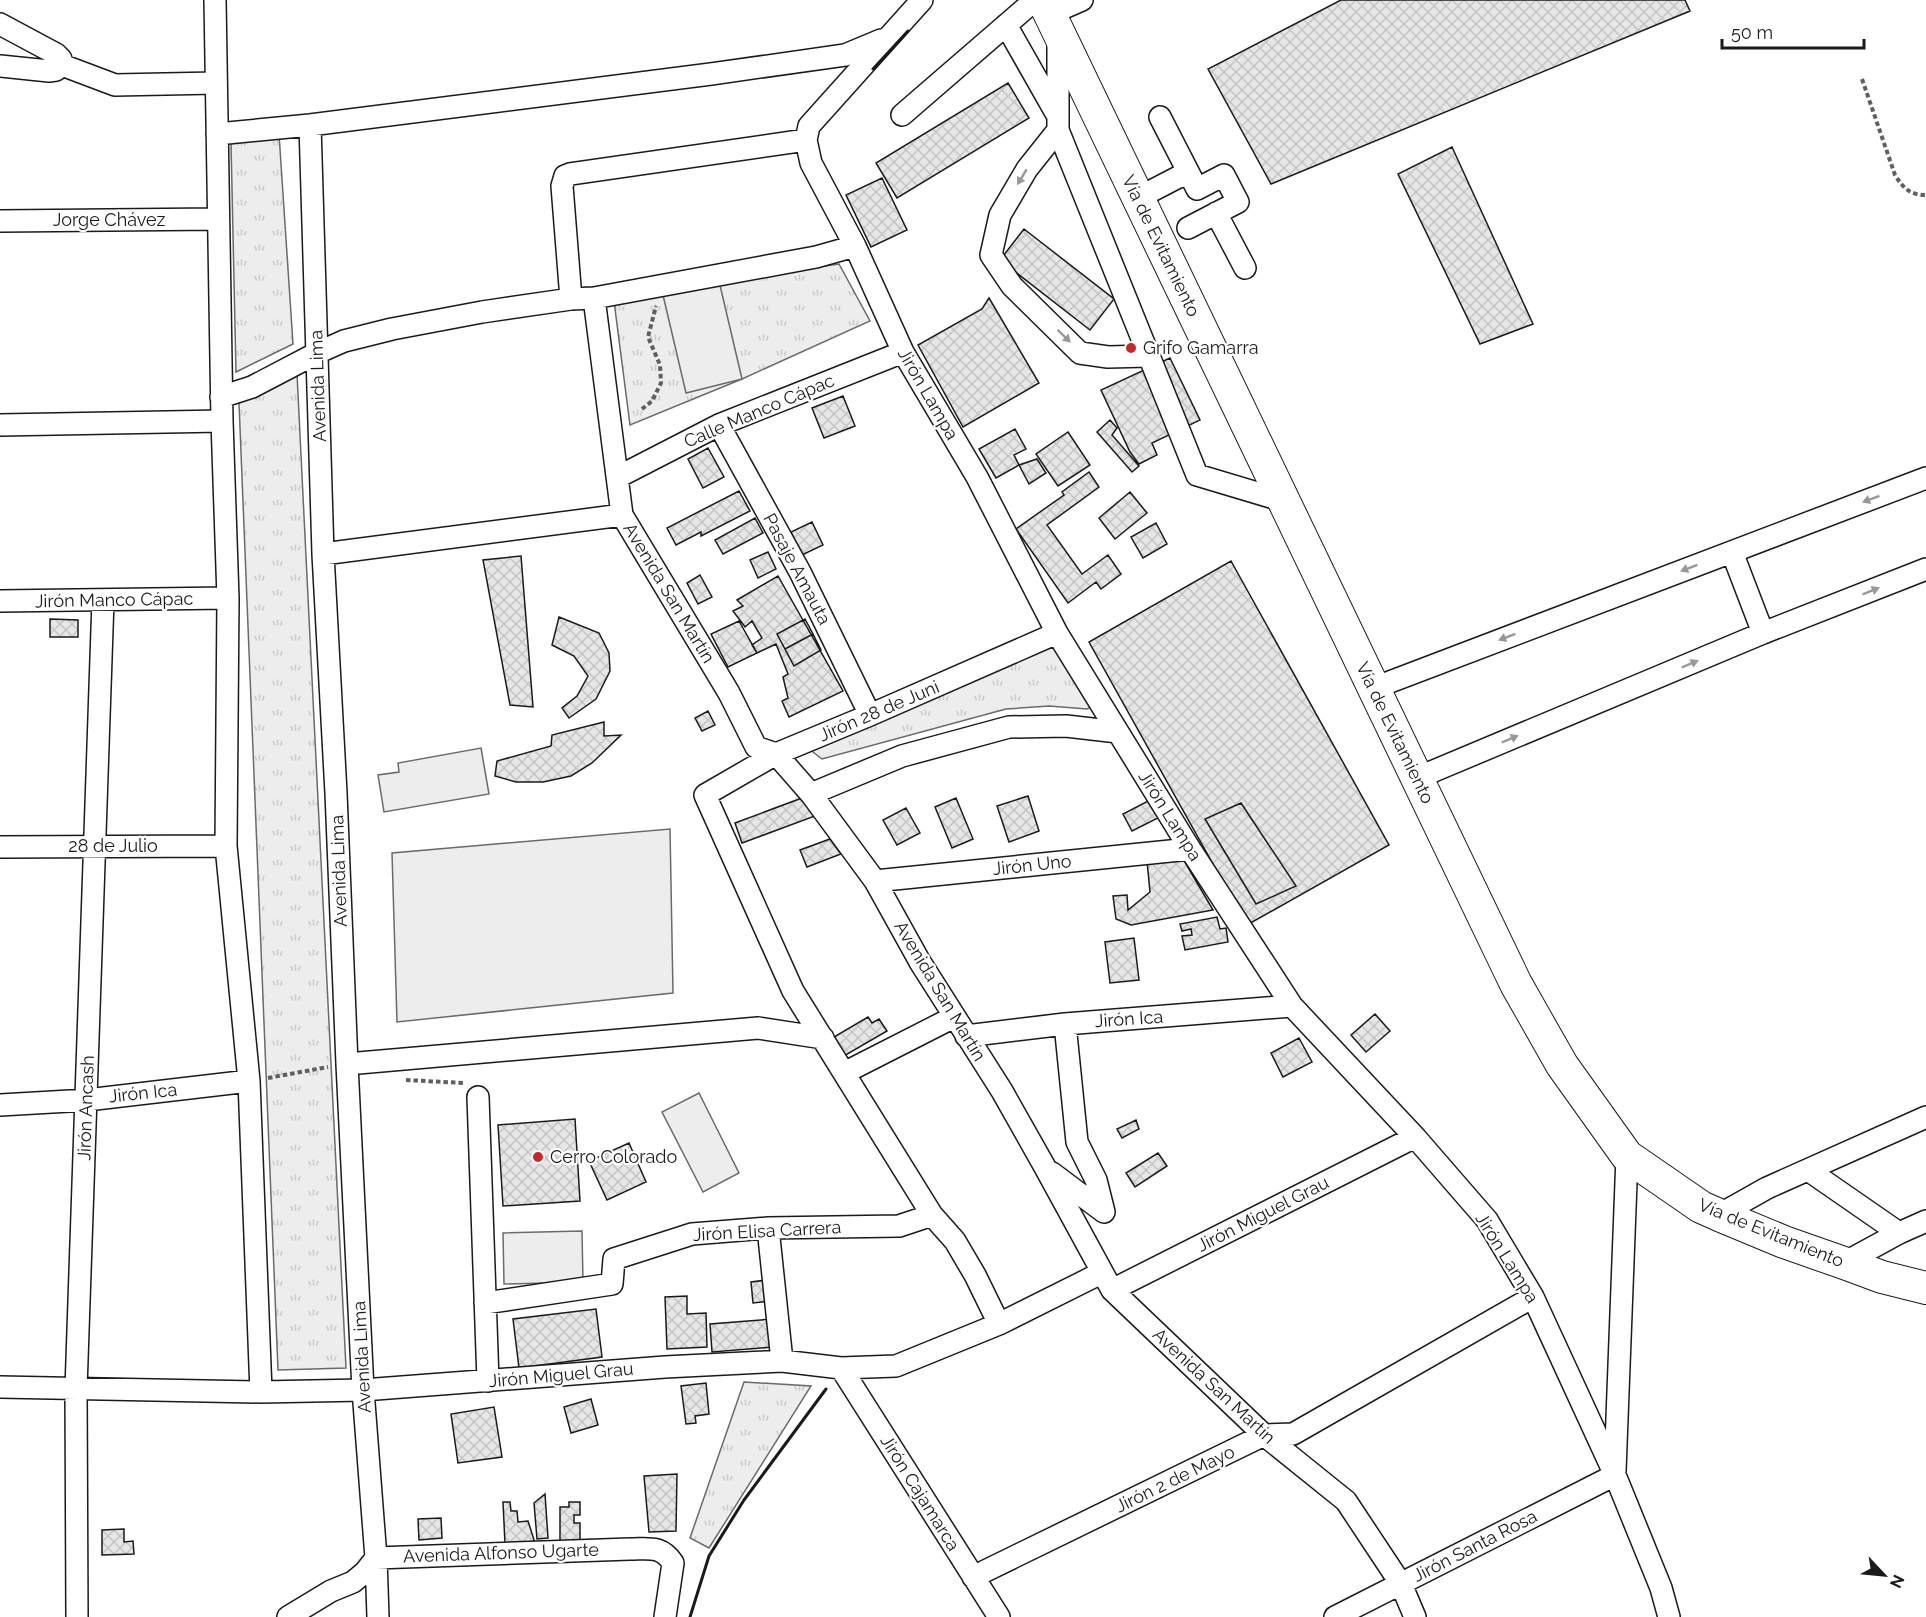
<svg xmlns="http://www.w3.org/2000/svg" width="1926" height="1617" font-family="Raleway,sans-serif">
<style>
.grass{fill:url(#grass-tufts);stroke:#6a6a6a;stroke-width:1.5}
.built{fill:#ededed;stroke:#6a6a6a;stroke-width:1.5}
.building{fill:url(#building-cross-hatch);stroke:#1a1a1a;stroke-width:1.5}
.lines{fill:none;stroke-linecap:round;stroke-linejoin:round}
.minor-casing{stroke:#1a1a1a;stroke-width:24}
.highway-casing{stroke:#1a1a1a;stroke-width:34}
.path{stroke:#5f5f5f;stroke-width:4;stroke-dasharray:4.5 3;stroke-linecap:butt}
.minor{stroke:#fff;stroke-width:21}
.highway{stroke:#fff;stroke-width:32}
.wall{stroke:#1a1a1a;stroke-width:3}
.oneway{fill:#989898}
.poi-dot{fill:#c62828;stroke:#fff;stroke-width:2}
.labels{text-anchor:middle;stroke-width:4.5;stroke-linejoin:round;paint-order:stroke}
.street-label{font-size:18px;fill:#1a1a1a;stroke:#fff}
.poi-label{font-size:18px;fill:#1a1a1a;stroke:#fff;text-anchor:start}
</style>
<defs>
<pattern id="grass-tufts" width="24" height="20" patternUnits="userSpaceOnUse" patternTransform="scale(1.5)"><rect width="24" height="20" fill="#ededed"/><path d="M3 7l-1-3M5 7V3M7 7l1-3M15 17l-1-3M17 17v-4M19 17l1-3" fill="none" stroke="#cbcbcb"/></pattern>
<pattern id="building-cross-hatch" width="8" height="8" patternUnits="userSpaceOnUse" patternTransform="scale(1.5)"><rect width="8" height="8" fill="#e6e6e6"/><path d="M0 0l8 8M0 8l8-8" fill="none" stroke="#c5c5c5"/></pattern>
</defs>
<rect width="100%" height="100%" fill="#fff"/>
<path class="grass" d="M279,134L293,344L236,372L231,143Z
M839,264L870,321L742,379L630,425L614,301L719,281Z
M297,374L346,1368L278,1370L239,403Z
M1055,646L1095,705L1087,709L1049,706L1006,709L822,759L804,745Z
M744,1382L811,1386L709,1548L690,1538Z"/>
<path class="built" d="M719,281L742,379L686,393L663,295Z
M481,748L489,794L384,812L378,775L399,772L398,763Z
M670,829L673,993L397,1022L392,853Z
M699,1093L739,1173L703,1192L662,1112Z
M582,1231L583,1282L504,1284L503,1233Z"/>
<path class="building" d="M1341,0H1685L1690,11L1271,184L1208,69Z
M1008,83L1029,118L897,198L876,163Z
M1452,147L1533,324L1480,344L1398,174Z
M882,178L907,230L871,247L846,195Z
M1024,229L1114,299L1090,330L1000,260Z
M989,298L1039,383L963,427L918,345L982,309Z
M1170,358L1200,420L1152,443L1157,455L1139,464L1130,452L1101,390Z
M843,396L855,426L824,438L812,408Z
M1110,420L1117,428L1112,435L1139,466L1132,472L1097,432Z
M1015,429L1026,449L1014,455L1019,465L996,478L979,449Z
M1068,432L1090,465L1058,486L1036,454Z
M708,448L724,477L703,488L688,459Z
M1037,459L1046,473L1029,484L1019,465Z
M1089,472L1099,487L1047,525L1082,574L1108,555L1121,574L1101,589L1096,582L1068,603L1016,529L1064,495L1062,492Z
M739,491L750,511L701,536V532L676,545L667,528Z
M1130,492L1147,513L1115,539L1099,518Z
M755,518L763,533L723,554L715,540Z
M812,522L823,545L802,555L791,532Z
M1156,523L1167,544L1143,558L1131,537Z
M768,552L776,569L758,578L750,560Z
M521,556L533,707L510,705L483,560Z
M1231,561L1389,845L1247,925L1089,642Z
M700,575L712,597L698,604L687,583Z
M778,576L843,691L789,717L782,701L788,698L783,677L788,674L776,644L757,653L752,645L762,638L752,621L745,627L733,611L743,606L737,600Z
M559,617L599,633L609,653L610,671L596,699L569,718L562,708L577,696L588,676L574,656L552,645Z
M50,619L78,620V637H50Z
M805,619L813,634L785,649L777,634Z
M739,621L757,653L728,667L711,634Z
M813,634L821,650L794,666L785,649Z
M708,711L715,725L702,731L695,718Z
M604,722V736L621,735L592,763L571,776L543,782H516L495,776L497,761L551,746L552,735Z
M1028,796L1039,831L1009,842L997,806Z
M802,798L815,816L742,843L735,823Z
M956,798L973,839L952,848L935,807Z
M1150,800L1158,818L1132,831L1123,814Z
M1241,803L1296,886L1256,904L1205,819Z
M906,808L920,833L897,845L883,820Z
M830,839L841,854L807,867L800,850Z
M1182,857L1213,910L1131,925L1116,919L1113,896L1127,895L1128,910L1150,892L1147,861Z
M1217,917L1220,929L1226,928L1228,942L1185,950L1182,936L1192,935L1191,929L1182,931L1180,924Z
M1134,938L1139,980L1110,983L1105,942Z
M1375,1014L1390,1031L1366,1052L1351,1035Z
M868,1017L872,1023L879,1019L887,1031L844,1056L834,1037Z
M1299,1038L1312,1062L1283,1077L1271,1053Z
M575,1119L580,1201L503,1206L498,1125Z
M1136,1120L1139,1129L1122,1138L1117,1129Z
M629,1143L646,1182L607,1200L589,1161Z
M1158,1153L1167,1166L1135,1187L1126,1173Z
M767,1280L770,1301L753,1303L751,1282Z
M687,1296V1314L706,1313L707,1347L667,1349L665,1297Z
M596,1309L602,1357L519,1368L513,1319Z
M772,1319L773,1347L712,1352L710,1324Z
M706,1383L709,1414L695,1416L696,1423L686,1424L681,1386Z
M591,1399L598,1425L571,1433L564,1407Z
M494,1407L502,1457L458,1463L451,1414Z
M677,1474L676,1531L649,1532L644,1476Z
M545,1494L548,1538L537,1539L534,1503Z
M503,1502H510L511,1511H517L518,1522L528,1521L535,1543L505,1544Z
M569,1502H580V1515H574V1523H580V1544L560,1545V1507H569Z
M441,1518L442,1538L419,1540L418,1519Z
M124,1529V1542L133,1541L134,1554L102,1555V1530Z"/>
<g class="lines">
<g class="minor-casing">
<path id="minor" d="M215,0L222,421L228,598L226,846L249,1081L261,1392
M922,0L809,126L806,140L811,163L855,246L903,352L977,477L1057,633L1190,849L1292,1006L1415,1137L1487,1220L1533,1297L1615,1475L1661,1588L1669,1617
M1050,14L1082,0
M0,24L56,54L61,59L62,65L115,85L216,83
M1006,25L1056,113
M1058,38V130L1197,475L1284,501
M0,66L49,71L56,70L62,65
M902,115L1035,0
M1160,117L1197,189L1224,175L1238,202L1188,228
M310,125L323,554L336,793L347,1064L363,1390L376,1558L378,1617
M1058,130L1027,169L1000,215L991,255L1012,286L1080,353L1108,357L1149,356
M217,134L310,125L711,74L845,55L881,40
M1138,198L1188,172
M1216,213L1245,268
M0,221L218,219
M594,298L622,515L729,693L756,747L776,754L811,794L875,881L920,962L1002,1091L1046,1169L1112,1290L1264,1435L1346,1501L1401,1584L1415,1617
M571,299L562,186L565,176L570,174L806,140
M221,397L252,387L317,353L344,341L392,329L482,312L571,299L594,298L816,257L855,246
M0,425L222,421
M719,425L800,572L870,715
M618,477L719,425L903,352
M1732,552L1763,633
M323,554L622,515
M0,601L228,598
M1374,688L1926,478
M1417,778L1763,633L1926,569
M811,794L902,756L1009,727L1066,726L1118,732
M0,847L226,846
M875,881L1190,849
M966,1036L1065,1024L1292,1006
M347,1064L758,1028L823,1038
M844,1073L954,1017
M478,1097L488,1381
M0,1105L87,1100L249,1081
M1808,1170L1899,1233
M1052,1173L1104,1212L1096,1180L1077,1142L1065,1024
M1719,1215L1767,1188L1926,1117
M768,1228L782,1361
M1844,1263L1899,1233L1926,1221
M1112,1290L1415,1137
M485,1303L612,1284L614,1259L692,1234L768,1228L899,1226L932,1215
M999,1324L975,1275L955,1241L932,1215L793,991L705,795L776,754L870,715L1057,633
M841,1368L999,1617
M0,1387L261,1392L363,1390L665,1367L782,1361L841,1368L896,1366L999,1324L1101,1273
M1615,1471L1627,1156
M973,1577L1264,1435L1293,1434L1533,1297
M77,1617L76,1389L103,600
M288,1617L331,1591L353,1582L365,1572L376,1558L630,1549C649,1549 661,1545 673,1563L665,1617
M1335,1617L1615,1475"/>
</g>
<g class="highway-casing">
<path id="highway" d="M1043,0L1516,984L1562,1065L1627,1156L1701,1207L1719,1215L1784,1242L1844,1263L1882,1277L1926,1288"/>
</g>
<path class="path" d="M1862,79L1895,175C1903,188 1910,195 1926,195
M642,409L652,401L661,383L660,365L648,337L656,306
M268,1078L328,1067
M406,1080L464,1083"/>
<use href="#minor" class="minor"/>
<use href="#highway" class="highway"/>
<path class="wall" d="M873,69L908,31
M690,1617L709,1556L744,1500L826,1389"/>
</g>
<defs><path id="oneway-solid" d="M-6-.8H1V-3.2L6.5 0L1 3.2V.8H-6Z" transform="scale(1.5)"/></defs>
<g class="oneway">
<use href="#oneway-solid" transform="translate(1022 177) rotate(121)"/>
<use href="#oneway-solid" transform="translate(1064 336) rotate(44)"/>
<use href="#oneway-solid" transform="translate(1871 499) rotate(159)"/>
<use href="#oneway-solid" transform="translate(1689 568) rotate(159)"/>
<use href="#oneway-solid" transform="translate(1871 591) rotate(-22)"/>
<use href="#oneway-solid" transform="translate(1507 637) rotate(159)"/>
<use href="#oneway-solid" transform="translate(1690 664) rotate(-23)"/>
<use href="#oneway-solid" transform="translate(1510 739) rotate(-23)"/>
</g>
<g class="poi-dot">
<circle cx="1131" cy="348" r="6"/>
<circle cx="538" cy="1157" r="6"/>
</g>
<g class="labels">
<g class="street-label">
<text x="109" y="226">Jorge Chávez</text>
<text transform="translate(1161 246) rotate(64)" y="6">Vía de Evitamiento</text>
<text transform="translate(318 386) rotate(-92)" y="6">Avenida Lima</text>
<text transform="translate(928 394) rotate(60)" y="6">Jirón Lampa</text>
<text transform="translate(759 411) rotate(-23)" y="6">Calle Manco Cápac</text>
<text transform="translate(797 569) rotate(62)" y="6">Pasaje Amauta</text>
<text transform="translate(669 593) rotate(59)" y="6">Avenida San Martín</text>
<text transform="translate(114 600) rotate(-1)" y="6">Jirón Manco Cápac</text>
<text transform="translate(879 711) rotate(-23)" y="6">Jirón 28 de Juni</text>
<text transform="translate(1395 733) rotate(64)" y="6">Vía de Evitamiento</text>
<text transform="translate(1170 816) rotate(58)" y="6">Jirón Lampa</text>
<text x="113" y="852">28 de Julio</text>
<text transform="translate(1032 865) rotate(-6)" y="6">Jirón Uno</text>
<text transform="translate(339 871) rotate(-92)" y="6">Avenida Lima</text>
<text transform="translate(940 991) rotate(59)" y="6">Avenida San Martín</text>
<text transform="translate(1129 1019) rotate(-4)" y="6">Jirón Ica</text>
<text transform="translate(143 1093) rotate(-6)" y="6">Jirón Ica</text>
<text transform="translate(86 1108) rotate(-88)" y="6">Jirón Ancash</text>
<text transform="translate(1263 1214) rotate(-27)" y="6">Jirón Miguel Grau</text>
<text transform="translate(767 1231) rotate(-3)" y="6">Jirón Elisa Carrera</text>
<text transform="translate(1771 1233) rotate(22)" y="6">Vía de Evitamiento</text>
<text transform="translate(1507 1258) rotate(58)" y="6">Jirón Lampa</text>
<text transform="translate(362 1357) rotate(-93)" y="6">Avenida Lima</text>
<text transform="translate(561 1375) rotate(-5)" y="6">Jirón Miguel Grau</text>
<text transform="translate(1214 1386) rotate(43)" y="6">Avenida San Martín</text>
<text transform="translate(1175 1479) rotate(-26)" y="6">Jirón 2 de Mayo</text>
<text transform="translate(920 1493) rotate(58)" y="6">Jirón Cajamarca</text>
<text transform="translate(1475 1546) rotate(-27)" y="6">Jirón Santa Rosa</text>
<text transform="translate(501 1553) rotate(-2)" y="6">Avenida Alfonso Ugarte</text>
</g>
<g class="poi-label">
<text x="1143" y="354">Grifo Gamarra</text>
<text x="550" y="1163">Cerro Colorado</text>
</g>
</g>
<g transform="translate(1884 1575) rotate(116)" stroke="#ffffff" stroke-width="4.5" paint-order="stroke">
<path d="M0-4.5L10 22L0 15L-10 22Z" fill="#1a1a1a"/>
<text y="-9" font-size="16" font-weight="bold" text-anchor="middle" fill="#1a1a1a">N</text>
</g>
<path d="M1722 39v9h142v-9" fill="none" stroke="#1a1a1a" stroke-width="3"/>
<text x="1731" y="39" font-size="18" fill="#1a1a1a" stroke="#ffffff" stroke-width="4.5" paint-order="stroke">50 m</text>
</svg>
